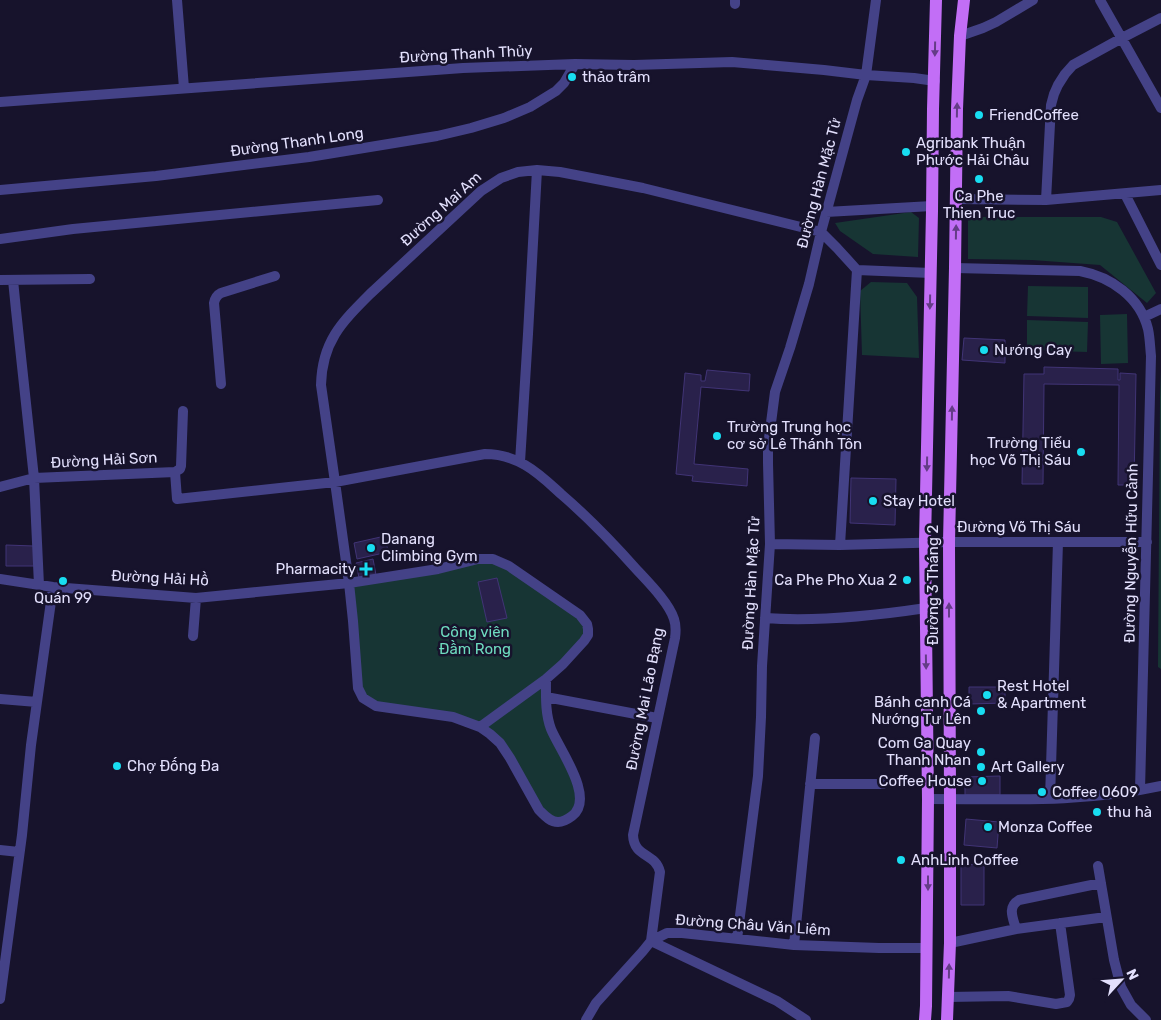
<svg xmlns="http://www.w3.org/2000/svg" width="1161" height="1020" font-family="Rubik,sans-serif">
<style>
.green{fill:#173534}
.building{fill:#29214b;stroke:#413476}
.lines{fill:none;stroke-linecap:round;stroke-linejoin:round}
.street{stroke:#444287;stroke-width:10}
.primary{stroke:#c26ef6;stroke-width:12}
.oneway{fill:#643c87}
.poi-dot{fill:#18ddf1;stroke:#17132c;stroke-width:2}
.labels{text-anchor:middle;stroke-width:5;stroke-linejoin:round;paint-order:stroke}
.street-label{font-size:15px;fill:#e3e0fd;stroke:#17132c}
.poi-label{font-size:15px;fill:#e3e0fd;stroke:#17132c;text-anchor:start}
.park-label{font-size:15px;fill:#6edbbf;stroke:#17132c}
</style>
<rect width="100%" height="100%" fill="#17132c"/>
<path class="green" d="M911,212L919,218L918,257L873,254L840,231L835,223Z
M1101,217L1117,222L1156,293L1147,303L1100,265L1032,260L968,259V217Z
M871,282L907,283L917,297L919,358L862,355L860,291Z
M1028,286L1088,287V318L1027,316Z
M1127,314L1128,363L1101,364L1100,315Z
M1027,320L1088,322L1087,352L1027,350Z
M1161,370V669L1158,667L1160,397Z
M478,559L502,562L587,624L588,635L546,680L551,729L577,783V812L552,821L500,743L480,727L382,707L358,688L349,583Z"/>
<path class="building" d="M964,338L1005,340V363L962,360Z
M1044,367L1118,369V380H1120V373L1136,374L1134,485H1118L1119,385L1044,384L1043,484H1022L1024,374H1044Z
M707,370L750,374L749,391L701,387L694,464L748,469L747,486L692,481L693,476L676,474L685,373L701,375V381H705Z
M851,478L896,479L895,525L850,523Z
M385,536L388,552L357,559L354,543Z
M6,545L34,546V566H6Z
M373,559L376,575L359,578L356,563Z
M497,578L507,618L487,622L478,582Z
M969,687H1005V703L969,704Z
M1000,776V795H965V777Z
M966,819L999,822L997,848L964,845Z
M961,864L984,865V905H961Z"/>
<g class="lines">
<path class="street" d="M177,0L184,88
M735,0V4
M1100,0L1161,108
M960,36L983,28L996,22L1033,0
M0,102L463,68L575,64L634,65L732,62L824,70L866,75L914,78L935,81
M0,190L156,176L309,157L437,136L471,128L504,118L530,107L556,91L564,83L575,64
M1125,194L1161,265
M956,199L1046,200L1161,190
M1046,200L1051,105L1054,94L1058,85L1065,74L1073,65L1122,38L1161,18
M826,212L932,206
M0,239L73,229L378,200
M955,268L1080,271C1111,277 1140,297 1148,329C1150,338 1150,347 1151,356L1140,790
M857,270L931,273
M0,280L90,279
M13,280L16,310L34,478L39,585
M1144,317L1161,309
M221,384L214,303C215,298 217,295 221,293L275,276
M520,462L528,334L537,170
M175,472L180,469L181,466L183,411
M0,487L34,478L175,472L177,499L335,482L485,454C500,454 513,458 525,465C539,473 550,484 561,494C589,518 613,543 637,570C649,583 669,603 674,619C676,625 676,631 675,638L633,835C634,858 655,852 660,872L651,941L777,1001L806,1020
M770,544L840,545L949,542H1147
M840,545L857,270
M0,579L53,587L196,598L349,583L438,569L478,559H493L509,566L580,615L587,624L588,629V635L584,641L563,664L546,679L480,727
M765,618C818,622 873,616 926,608
M193,636L196,598
M546,679C546,696 545,713 551,729C559,749 596,798 572,816C568,819 562,822 558,822C550,822 544,815 539,810L510,758L500,743L490,734L480,727L453,717L376,706L363,698L358,688L353,621L349,583L335,482L321,385C322,342 341,323 370,294L481,191L501,178L518,172L537,170L560,172L643,188L821,232L837,248L857,270
M546,697L657,718
M0,699L37,702
M810,784H883
M928,799C1006,799 1085,803 1161,786
M1050,799L1058,542
M0,850L19,852
M1098,866L1114,960L1121,987L1131,1005L1146,1020
M1016,929C1013,918 1007,907 1019,900L1101,883
M737,939L758,776L761,717L762,666L770,544L768,463V446L775,392L790,348L809,284L821,232L857,100L866,75L876,0
M950,943L1016,929L1106,917
M794,945L815,738
M948,997L1008,996L1056,1004L1067,1002L1069,999L1070,995L1060,923
M0,999L22,835L31,745L53,587
M586,1020L596,1003L643,951L651,941L667,933H682L794,945L879,948H927"/>
<path class="primary" d="M925,1020L926,1006L928,799L925,542L932,211L933,109L936,0
M947,1020L950,943V799L949,542L955,268L957,109L960,36L964,0"/>
</g>
<defs><path id="oneway-solid" d="M-6-.8H1V-3.2L6.5 0L1 3.2V.8H-6Z" transform="scale(1.25)"/></defs>
<g class="oneway">
<use href="#oneway-solid" transform="translate(935 49) rotate(91)"/>
<use href="#oneway-solid" transform="translate(957 110) rotate(-89)"/>
<use href="#oneway-solid" transform="translate(956 232) rotate(-89)"/>
<use href="#oneway-solid" transform="translate(930 302) rotate(91)"/>
<use href="#oneway-solid" transform="translate(952 413) rotate(-89)"/>
<use href="#oneway-solid" transform="translate(927 464) rotate(91)"/>
<use href="#oneway-solid" transform="translate(949 610) rotate(-90)"/>
<use href="#oneway-solid" transform="translate(926 662) rotate(89)"/>
<use href="#oneway-solid" transform="translate(928 883) rotate(90)"/>
<use href="#oneway-solid" transform="translate(949 971) rotate(-89)"/>
</g>
<g class="poi-dot">
<circle cx="572" cy="77" r="5"/>
<circle cx="979" cy="115" r="5"/>
<circle cx="906" cy="152" r="5"/>
<circle cx="979" cy="179" r="5"/>
<circle cx="984" cy="350" r="5"/>
<circle cx="717" cy="436" r="5"/>
<circle cx="1081" cy="452" r="5"/>
<circle cx="873" cy="501" r="5"/>
<circle cx="371" cy="548" r="5"/>
<path d="M363.5 561.5h5v5h5v5h-5v5h-5v-5h-5v-5h5z"/>
<circle cx="907" cy="580" r="5"/>
<circle cx="63" cy="581" r="5"/>
<circle cx="987" cy="695" r="5"/>
<circle cx="981" cy="711" r="5"/>
<circle cx="981" cy="752" r="5"/>
<circle cx="117" cy="766" r="5"/>
<circle cx="981" cy="767" r="5"/>
<circle cx="982" cy="781" r="5"/>
<circle cx="1042" cy="792" r="5"/>
<circle cx="1097" cy="812" r="5"/>
<circle cx="988" cy="827" r="5"/>
<circle cx="901" cy="860" r="5"/>
</g>
<g class="labels">
<g class="street-label">
<text transform="translate(466 54) rotate(-3)" y="5">Đường Thanh Thủy</text>
<text transform="translate(297 142) rotate(-8)" y="5">Đường Thanh Long</text>
<text transform="translate(819 183) rotate(-75)" y="5">Đường Hàn Mặc Tử</text>
<text transform="translate(441 209) rotate(-42)" y="5">Đường Mai Am</text>
<text transform="translate(104 460) rotate(-3)" y="5">Đường Hải Sơn</text>
<text x="1019" y="532">Đường Võ Thị Sáu</text>
<text transform="translate(1131 553) rotate(-89)" y="5">Đường Nguyễn Hữu Cảnh</text>
<text transform="translate(160 578) rotate(3)" y="5">Đường Hải Hồ</text>
<text transform="translate(751 583) rotate(-87)" y="5">Đường Hàn Mặc Tử</text>
<text transform="translate(933 585) rotate(-90)" y="5">Đường 3 Tháng 2</text>
<text transform="translate(645 699) rotate(-79)" y="5">Đường Mai Lão Bạng</text>
<text transform="translate(753 925) rotate(4)" y="5">Đường Châu Văn Liêm</text>
</g>
<g class="poi-label">
<text x="582" y="82">thảo trâm</text>
<text x="989" y="120">FriendCoffee</text>
<text x="916" y="148">Agribank Thuận<tspan x="916" dy="17">Phước Hải Châu</tspan></text>
<text x="979" y="201" text-anchor="middle">Ca Phe<tspan x="979" dy="17">Thien Truc</tspan></text>
<text x="994" y="355">Nướng Cay</text>
<text x="727" y="432">Trường Trung học<tspan x="727" dy="17">cơ sở Lê Thánh Tôn</tspan></text>
<text x="1071" y="448" text-anchor="end">Trường Tiểu<tspan x="1071" dy="17">học Võ Thị Sáu</tspan></text>
<text x="883" y="506">Stay Hotel</text>
<text x="381" y="544">Danang<tspan x="381" dy="17">Climbing Gym</tspan></text>
<text x="356" y="574" text-anchor="end">Pharmacity</text>
<text x="897" y="585" text-anchor="end">Ca Phe Pho Xua 2</text>
<text x="63" y="603" text-anchor="middle">Quán 99</text>
<text x="997" y="691">Rest Hotel<tspan x="997" dy="17">&amp; Apartment</tspan></text>
<text x="971" y="707" text-anchor="end">Bánh canh Cá<tspan x="971" dy="17">Nướng Tư Lên</tspan></text>
<text x="971" y="748" text-anchor="end">Com Ga Quay<tspan x="971" dy="17">Thanh Nhan</tspan></text>
<text x="127" y="771">Chợ Đống Đa</text>
<text x="991" y="772">Art Gallery</text>
<text x="972" y="786" text-anchor="end">Coffee House</text>
<text x="1052" y="797">Coffee 0609</text>
<text x="1107" y="817">thu hà</text>
<text x="998" y="832">Monza Coffee</text>
<text x="911" y="865">AnhLinh Coffee</text>
</g>
<g class="park-label">
<text x="475" y="637">Công viên<tspan x="475" dy="17">Đầm Rong</tspan></text>
</g>
</g>
<g transform="translate(1121 980) rotate(64)" stroke="#17132c" stroke-width="4" paint-order="stroke">
<path d="M0-4L9 19L0 12L-9 19Z" fill="#e3e0fd"/>
<text y="-8" font-size="14" font-weight="bold" text-anchor="middle" fill="#e3e0fd">N</text>
</g>
</svg>
